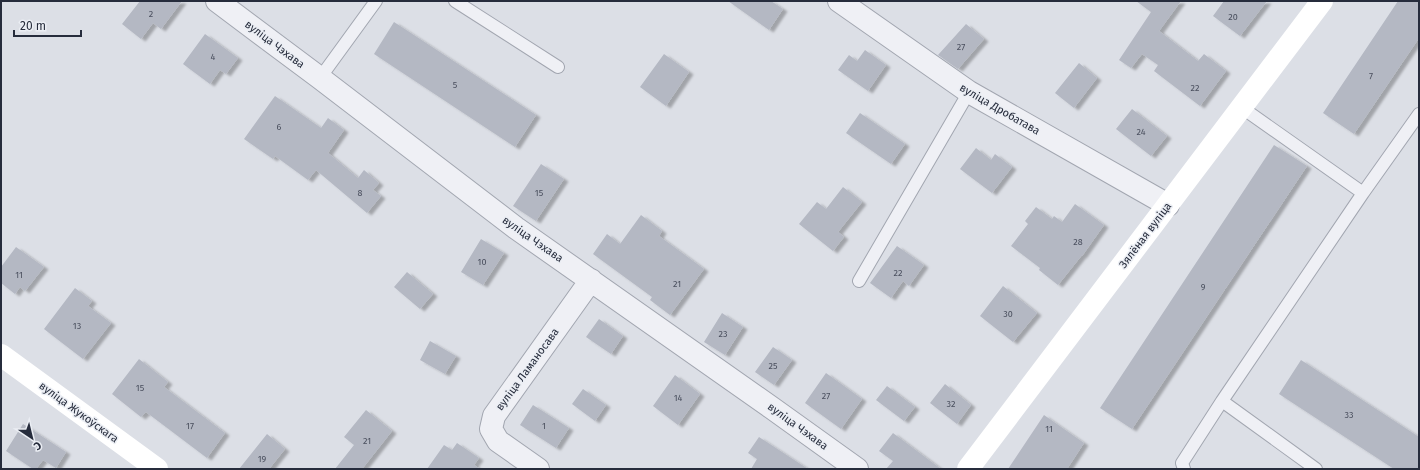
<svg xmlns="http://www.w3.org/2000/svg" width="1420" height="470" font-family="'Fira Sans',sans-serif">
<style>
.building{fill:#b4b8c3;filter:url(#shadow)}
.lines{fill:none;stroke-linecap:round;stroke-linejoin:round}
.lane-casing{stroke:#a2a6b0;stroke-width:14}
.street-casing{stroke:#a2a6b0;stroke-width:24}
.lane{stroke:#eff0f5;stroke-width:12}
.street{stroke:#eff0f5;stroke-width:22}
.secondary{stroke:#fff;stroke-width:22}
.labels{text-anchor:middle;stroke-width:3;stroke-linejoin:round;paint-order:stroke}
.number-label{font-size:9px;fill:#4a4f5e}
.street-label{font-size:11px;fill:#262c3c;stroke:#ebeef4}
</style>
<defs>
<filter id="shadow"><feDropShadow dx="4.5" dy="2.5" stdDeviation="1" flood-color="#0004"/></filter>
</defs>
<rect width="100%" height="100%" fill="#dcdfe6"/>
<path class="building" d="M140,1H182L161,29L153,23L141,39L122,24Z
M728,1H771L783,9L769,30Z
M1136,1H1181L1159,31L1198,61L1204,54L1226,71L1200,106L1154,71L1158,65L1142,54L1131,68L1119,60L1151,12Z
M1224,1H1267L1240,36L1213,16Z
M1398,1H1419V38L1354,134L1323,113Z
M394,22L536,115L515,147L374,54Z
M966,24L984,39L958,69L938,55Z
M205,34L238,58L226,74L220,70L210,84L183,64Z
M865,50L886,65L868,91L838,70L849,55L857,61Z
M664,54L689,72L666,106L640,87Z
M1079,63L1097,78L1074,108L1055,93Z
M275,96L321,128L328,118L344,130L328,153L358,178L364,170L379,183L373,190L381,196L367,213L316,170L308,180L275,156L273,159L244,139Z
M1132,109L1167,136L1151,156L1116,129Z
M860,113L905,144L891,164L846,133Z
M1274,145L1307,166L1132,429L1100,408Z
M976,148L991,160L995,154L1012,167L992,193L960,169Z
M541,164L564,179L536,221L513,206Z
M843,187L862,202L838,232L844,237L833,251L799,224L817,202L826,209Z
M1075,204L1104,225L1082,256V255L1058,285L1039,270L1040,268L1011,246L1028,224L1025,221L1036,207L1052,219L1054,216L1062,222Z
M641,215L662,231L659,236L704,269L670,315L650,300L652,297L593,254L607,234L620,244Z
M481,239L504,253L483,285L461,272Z
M897,246L924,265L909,286L903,281L891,298L870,283Z
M16,247L44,267L25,291L20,287L15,294L1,283V267Z
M407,272L433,294L420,309L394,287Z
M1003,286L1037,313L1013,342L980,316Z
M75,288L92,301L88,306L111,323L83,359L44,329Z
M722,313L743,327L725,355L704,342Z
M599,319L623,336L611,354L586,337Z
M430,341L456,356L445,374L420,360Z
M773,347L792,360L774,385L755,372Z
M139,359L168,382L164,387L225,433L207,458L146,412L141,417L112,394Z
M1301,360L1419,437V469H1394L1279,394Z
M826,373L862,399L841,429L805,403Z
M675,375L700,394L678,425L653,406Z
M945,384L971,405L957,424L930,403Z
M887,386L915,407L904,421L876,400Z
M583,389L606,405L595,421L572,404Z
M533,405L569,428L556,448L520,425Z
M366,410L392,431L362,469H335L354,445L344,437Z
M1044,415L1084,443L1067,469H1008Z
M23,424L66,452L56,468L43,460L36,469H33L6,451Z
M893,433L941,469H886L893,461L879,451Z
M267,434L285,449L269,469H239Z
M759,437L808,469H751L757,459L748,453Z
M457,443L479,458L474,465L480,469H427L444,445L452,450Z"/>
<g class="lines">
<g class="lane-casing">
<path id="lane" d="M455,1L558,67
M320,78L376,1
M1363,193L1419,114
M859,281L969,92
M1222,401L1316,469
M1184,469L1182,463L1222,401L1363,193L1241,107"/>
</g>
<g class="street-casing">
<path id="street" d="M217,1L320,78L516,228L772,408L857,469
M839,1L969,92L1168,205
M538,469L498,441L491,429L494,416L591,280"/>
</g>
<use href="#lane" class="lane"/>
<use href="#street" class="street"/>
<path class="secondary" d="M1,355L157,469
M968,469L1322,1"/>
</g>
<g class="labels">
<g class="number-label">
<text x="151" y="17">2</text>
<text x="1233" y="20">20</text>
<text x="961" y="50">27</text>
<text x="213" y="60">4</text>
<text x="1371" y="79">7</text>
<text x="455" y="88">5</text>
<text x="1195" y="91">22</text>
<text x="279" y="130">6</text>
<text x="1141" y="135">24</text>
<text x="360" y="196">8</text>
<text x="539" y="196">15</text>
<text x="1078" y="245">28</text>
<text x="482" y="265">10</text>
<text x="898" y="276">22</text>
<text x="19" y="278">11</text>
<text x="677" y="287">21</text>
<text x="1203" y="290">9</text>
<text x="1008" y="317">30</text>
<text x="77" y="329">13</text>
<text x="723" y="337">23</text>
<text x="773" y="369">25</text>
<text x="140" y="391">15</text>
<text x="826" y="399">27</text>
<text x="678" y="401">14</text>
<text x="951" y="407">32</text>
<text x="1349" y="418">33</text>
<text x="190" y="429">17</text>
<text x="544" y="429">1</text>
<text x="1049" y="432">11</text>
<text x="367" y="444">21</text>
<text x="262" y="462">19</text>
</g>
<g class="street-label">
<text transform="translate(275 44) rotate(37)" y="4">вуліца Чэхава</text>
<text transform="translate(1000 109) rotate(30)" y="4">вуліца Дробатава</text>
<text transform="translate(1145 235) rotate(-53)" y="4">Зялёная вуліца</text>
<text transform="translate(533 239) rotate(35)" y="4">вуліца Чэхава</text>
<text transform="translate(527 369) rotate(-54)" y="4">вуліца Ламаносава</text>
<text transform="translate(79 412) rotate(36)" y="4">вуліца Жукоўскага</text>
<text transform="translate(798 426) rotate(36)" y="4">вуліца Чэхава</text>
</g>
</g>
<rect width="1420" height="470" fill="none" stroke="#262c3c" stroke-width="4"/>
<g transform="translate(32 438) rotate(145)" stroke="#ebeef4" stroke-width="3" paint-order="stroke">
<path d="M0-3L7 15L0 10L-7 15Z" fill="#262c3c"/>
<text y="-6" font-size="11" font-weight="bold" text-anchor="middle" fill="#262c3c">С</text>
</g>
<path d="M14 30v6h67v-6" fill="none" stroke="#262c3c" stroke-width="2"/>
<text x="20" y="30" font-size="12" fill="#262c3c" stroke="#ebeef4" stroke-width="3" paint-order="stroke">20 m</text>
</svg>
